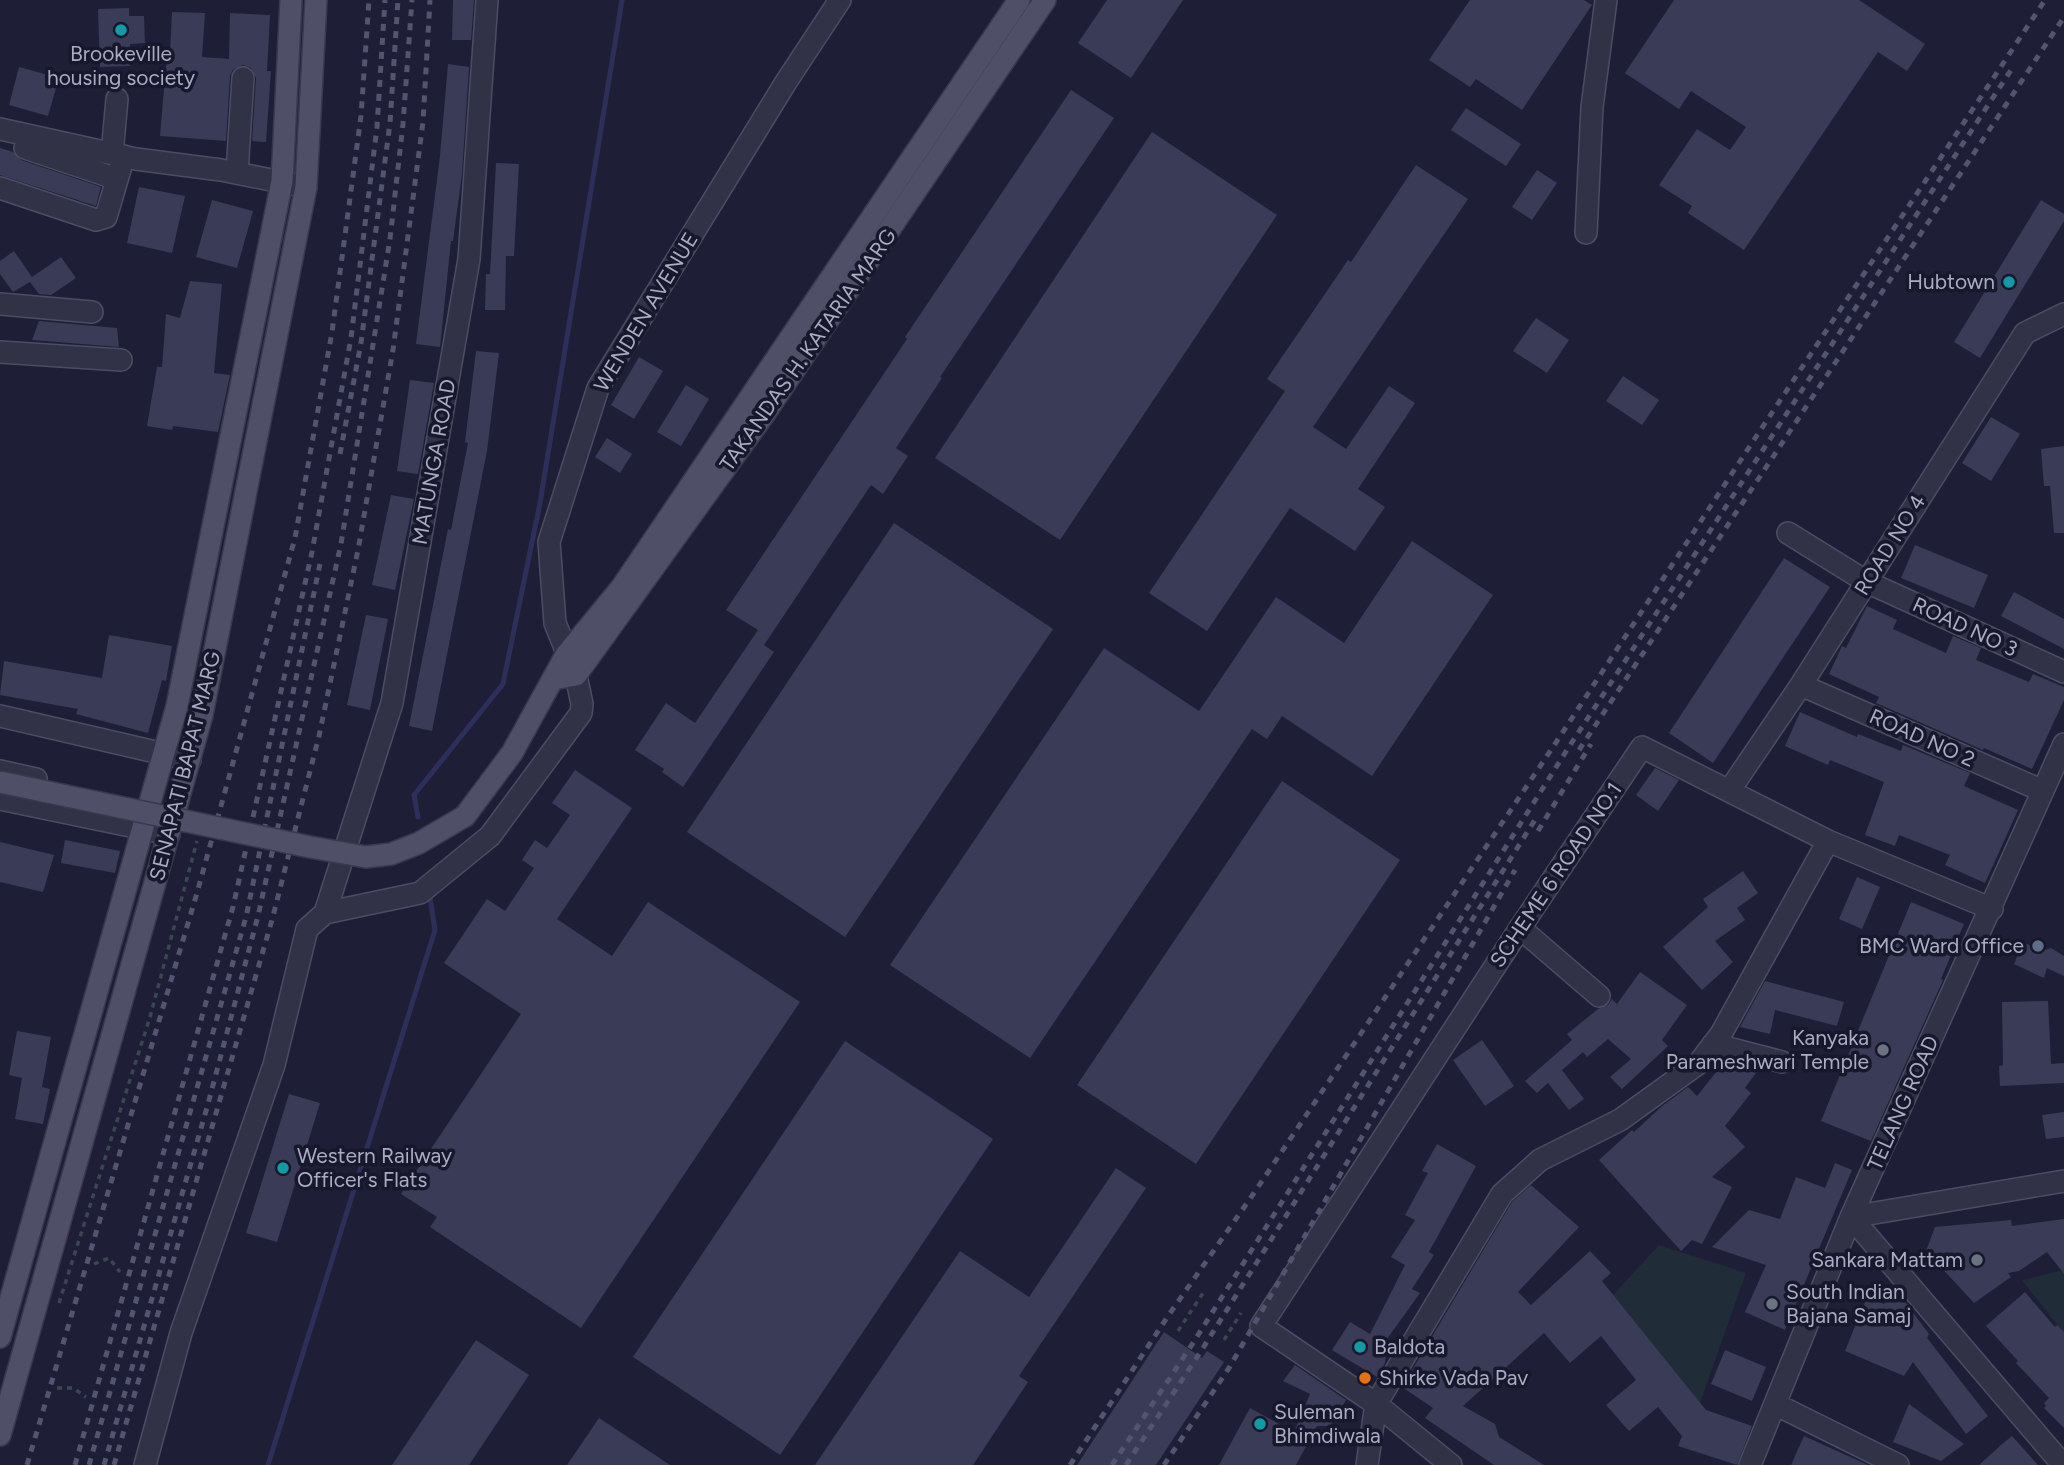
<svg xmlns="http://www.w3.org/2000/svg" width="2064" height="1465" font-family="Figtree,sans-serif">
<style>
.green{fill:#202c37}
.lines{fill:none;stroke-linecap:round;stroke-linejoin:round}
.stream{stroke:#2d2f5a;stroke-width:5}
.building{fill:#3a3b57}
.minor-casing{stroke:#4c4d62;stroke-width:24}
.major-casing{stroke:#38394d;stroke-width:24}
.path{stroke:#3a4752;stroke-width:3.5;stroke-dasharray:5 5;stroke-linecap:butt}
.minor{stroke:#323247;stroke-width:21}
.major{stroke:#4f5067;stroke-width:21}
.rail{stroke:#53546e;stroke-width:5;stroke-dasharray:7 7;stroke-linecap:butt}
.major-bridge-casing{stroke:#38394d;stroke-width:24;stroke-linecap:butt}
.major-bridge{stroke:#4f5067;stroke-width:21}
.culture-dot{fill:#0f9aa8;stroke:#17182b;stroke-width:2.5}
.service-dot{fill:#5c6f8a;stroke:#17182b;stroke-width:2.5}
.worship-dot{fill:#6b7280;stroke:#17182b;stroke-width:2.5}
.food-dot{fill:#e8710a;stroke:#17182b;stroke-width:2.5}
.labels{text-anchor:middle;stroke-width:7;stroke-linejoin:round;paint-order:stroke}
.poi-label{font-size:21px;fill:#ababc4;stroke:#17182b;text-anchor:start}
.street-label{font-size:21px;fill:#ababc4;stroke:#17182b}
</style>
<rect width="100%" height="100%" fill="#1e1f36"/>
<path class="green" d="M1659,1245L1746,1273L1700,1403L1613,1295Z
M2064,1270V1334L2022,1280Z"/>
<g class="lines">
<path class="stream" d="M418,817L414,795L503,684L540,503L622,0
M268,1465L435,930L430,898"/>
</g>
<path class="building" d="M453,0H474L471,40H452Z
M1107,0H1183L1131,78L1078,43Z
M1470,0H1584L1592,5L1522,110L1476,79L1470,87L1429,60Z
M1674,0H1859L1925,44L1907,71L1878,52L1744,250L1688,213L1692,206L1659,185L1697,129L1730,150L1746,127L1691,91L1679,109L1625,73Z
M129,8V16H144L145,43L130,44V66L100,67L98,9Z
M172,12L205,13L202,57L229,59L230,13L270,15L267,71H271L266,142L252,141L256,78L251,68L243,65L233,70L230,76L226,141L160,136L167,54H170Z
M448,64L469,67L462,174L453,241H451L440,347L416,344L440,156Z
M19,67L59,78L48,116L9,105Z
M1071,90L1114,118L940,377L942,378L896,448L908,456L883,494L871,485L764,645L774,652L683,787L662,772L664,769L635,750L666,703L695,723L758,630L726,610L907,339L905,337Z
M1466,108L1521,144L1506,166L1451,130Z
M1152,132L1277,215L1060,540L935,458Z
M0,148L13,152L21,160L101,187L96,206L0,175Z
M496,163L519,164L514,256H506L505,310H485L486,274H490Z
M1416,165L1468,199L1313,427L1346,449L1389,386L1415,403L1358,489L1385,507L1355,551L1290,508L1207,631L1149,593L1285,391L1267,379L1348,260L1351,262Z
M1537,170L1557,183L1532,220L1512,207Z
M139,187L185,196L172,253L127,243Z
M212,200L253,211L237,268L196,257Z
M2041,200L2064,214V221L1980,358L1954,342Z
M14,251L32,277L61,257L76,278L51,295L39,294L30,282L13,292L0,274V261Z
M190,281L222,284L214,373L230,375L218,432L173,426L172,430L147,426L157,367H162L166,314L180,318Z
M1536,318L1569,340L1547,373L1513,351Z
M39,321L117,328L119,347L32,340Z
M476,351L499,353L487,451L432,731L409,726L448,529L451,530L468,443L465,442Z
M639,357L663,371L634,419L611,405Z
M1623,376L1659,400L1642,425L1606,401Z
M410,380L434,383L418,474L397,471Z
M686,385L709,399L681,446L657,432Z
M1991,417L2020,434L1991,481L1962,463Z
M607,438L632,454L620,473L595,457Z
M2064,446V533H2054L2050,486H2044L2041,449Z
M391,495L414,499L395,590L372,585Z
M894,523L1053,629L845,937L687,832Z
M1412,541L1493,595L1372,776L1282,716L1267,739L1252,729L1030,1058L890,965L1104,648L1199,711L1276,597L1344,643Z
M1915,545L1988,575L1974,608L1901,578Z
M1784,558L1830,587L1713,763L1669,733Z
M2014,592L2064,619V649L2001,616Z
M1867,606L1897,620L1893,629L1946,653L1953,636L1981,648L1976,660L2029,682L2033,674L2064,687V700L2032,769L1984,748L1983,750L1876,703L1879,697L1829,674L1842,646L1846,648Z
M366,615L388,619L370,710L347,705Z
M109,635L172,646L166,681L162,680L148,733L76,714L78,709L0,695L4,661L102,678Z
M1800,712L1857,737L1858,734L1901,751L1903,745L1970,773L1964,786L2018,810L1985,883L1945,865L1950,855L1899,835L1895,846L1865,835L1884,782L1830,760L1828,765L1785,746Z
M1655,768L1679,780L1658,811L1636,795Z
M575,770L632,808L557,919L612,956L648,902L800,1002L581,1328L430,1227L437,1217L401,1194L521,1014L444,963L487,899L505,911L534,868L522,860L535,840L547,848L570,815L552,803Z
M1282,781L1400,860L1196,1164L1077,1085Z
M65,840L120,851L115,873L61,863Z
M0,842L54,855L43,892L0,882Z
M1743,871L1758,893L1737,908L1745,920L1715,941L1733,962L1702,990L1663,947L1708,907L1703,899Z
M1857,877L1880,887L1862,929L1839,919Z
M1911,902L1964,924L1941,979L1943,980L1871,1141L1821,1121Z
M2023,942L2042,951L2051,948L2064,956V976L2047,968L2044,978L2014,964Z
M1640,972L1687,1005L1662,1040L1668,1046L1622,1089L1610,1077L1631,1059L1608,1039L1587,1057L1583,1052L1562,1070L1584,1099L1569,1110L1548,1083L1537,1093L1525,1081L1572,1040L1567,1034L1598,1009L1608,1005L1612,999L1617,1004Z
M1765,981L1844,1002L1837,1026L1775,1010L1770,1034L1740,1027Z
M2048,1001L2051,1064L2064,1063V1083L2000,1086L1999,1066L2003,1065L2002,1002Z
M17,1031L51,1037L42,1087L50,1089L43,1124L15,1119L22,1078L9,1075Z
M1482,1040L1514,1086L1485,1106L1453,1060Z
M845,1041L993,1139L780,1455L633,1357Z
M1725,1061L1758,1070L1745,1088L1751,1093L1725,1126L1745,1147L1712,1177L1732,1187L1702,1244L1692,1240L1681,1251L1599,1160L1632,1130L1634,1132L1662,1106L1688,1087L1697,1096Z
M289,1094L320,1103L277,1242L246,1233Z
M2064,1112V1137L2046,1139L2042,1115Z
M1437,1144L1476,1166L1429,1252L1434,1255L1412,1289L1420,1293L1387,1339L1385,1363L1377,1377L1332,1350L1350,1322L1370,1334L1405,1265L1391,1257L1415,1220L1405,1215L1428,1173L1422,1171Z
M1835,1163L1852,1170L1785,1330L1745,1312L1766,1265L1712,1247L1749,1210L1780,1219L1796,1177L1825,1188Z
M1116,1168L1146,1188L1019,1376L1028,1382L973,1465H815L960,1251L1029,1297Z
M1531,1185L1579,1227L1518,1292L1531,1305L1590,1251L1611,1273L1602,1281L1706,1410L1752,1426L1737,1465L1678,1446L1682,1436L1658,1407L1629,1431L1606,1405L1636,1380L1601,1336L1570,1363L1544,1333L1463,1406L1495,1424L1499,1437L1544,1465H1494L1425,1418L1433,1408L1402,1387L1512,1202Z
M2064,1219V1274L2047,1252L2019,1271L2008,1273L2011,1277L1974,1303L1926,1251L1935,1227L2011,1220L2012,1226Z
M1897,1291L1929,1334L1927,1338L1988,1416L1966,1434L1913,1362L1904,1376L1845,1351L1867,1297L1884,1304Z
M2025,1292L2055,1327L2057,1325L2064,1332V1428L2044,1408L2046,1406L2044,1403L2049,1398L2016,1363L2018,1361L1986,1326Z
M1164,1332L1202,1358L1207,1351L1224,1362L1156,1465H1077Z
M476,1340L529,1375L469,1465H392Z
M1725,1350L1766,1367L1752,1401L1711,1384Z
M1295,1365L1346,1400L1330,1426H1317L1296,1465H1219L1250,1408L1294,1432L1310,1394L1283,1381Z
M1909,1404L1964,1444L1941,1461L1893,1442Z
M599,1418L670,1465H567Z
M1804,1436L1868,1465H1791Z
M2012,1436L2038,1465H1979L2001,1445Z"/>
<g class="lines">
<g class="minor-casing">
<path id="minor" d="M0,129L136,159L221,170L306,187
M25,148L117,179
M112,154L117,99
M237,173L243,78
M0,188L96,220L106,217L124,156
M1586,233L1592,107L1606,0
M0,304L92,312
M0,352L121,360
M1788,533L1867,582L2064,672
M1801,685L2043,791
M0,716L190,760
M0,771L36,779
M1729,791L1801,685L2025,333L2064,314
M0,799L169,834
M325,913L392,703L469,259L487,0
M1520,928L1599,996
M1713,1044L1782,1062
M1851,1217L2063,1465
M1851,1217L2064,1181
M1775,1404L1898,1465
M145,1465L181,1333L274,1065L307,929L325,913L420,893L490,836L581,713L582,704L576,675L555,623L549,542L598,388L786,82L840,0
M1367,1465L1376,1404L1502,1194L1540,1160L1620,1120L1699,1063L1721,1034L1828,841
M1451,1465L1376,1404L1261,1326L1520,928L1642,747L1828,841L1992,909
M1750,1465L1851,1217L2064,744"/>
</g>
<g class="major-casing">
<path id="major" d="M553,679L576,675L765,413L1045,0
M465,816L512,753L566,655L622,587L1019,0
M0,1337L177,706L282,181L291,0
M0,1435L202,715L306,187L316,0"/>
</g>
<path class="path" d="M94,1264L109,1258L120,1272
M59,1303L150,1017L197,841
M1178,1331L1205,1290
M1224,1340L1241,1313
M57,1388H73L86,1397"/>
<use href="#minor" class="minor"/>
<use href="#major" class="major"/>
<path class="rail" d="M340,454L361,343L390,123L398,0
M1579,750L2064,17
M1538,831L1591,744
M27,1465L197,893L295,538L332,332L361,116L369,0
M75,1465L233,907L312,552L351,338L377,127L385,0
M89,1465L246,917L320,564
M104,1465L208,1104L258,916L341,544L390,239L403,124L412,0
M114,1465L272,920L319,736L358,550L393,350L423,122L430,0
M1070,1465L1168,1316L1254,1193L1555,744L1746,452L2045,0
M1112,1465L1193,1343L1565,753L2011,70
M1126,1465L1203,1348L1538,815
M1164,1465L1229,1368L1515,870"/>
<g class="major-bridge-casing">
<path id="major-bridge" d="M0,782L310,847L366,857L391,854L419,843L465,816"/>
</g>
<use href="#major-bridge" class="major-bridge"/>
</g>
<g class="culture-dot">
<circle cx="121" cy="30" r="7"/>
<circle cx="2009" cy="282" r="7"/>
<circle cx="283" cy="1168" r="7"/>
<circle cx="1360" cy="1347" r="7"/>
<circle cx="1260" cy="1424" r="7"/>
</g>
<circle class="service-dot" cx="2038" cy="946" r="7"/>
<g class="worship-dot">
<circle cx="1883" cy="1050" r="7"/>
<circle cx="1977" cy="1260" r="7"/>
<circle cx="1772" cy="1304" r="7"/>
</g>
<circle class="food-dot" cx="1365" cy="1378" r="7"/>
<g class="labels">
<g class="poi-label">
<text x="121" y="61" text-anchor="middle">Brookeville<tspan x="121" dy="24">housing society</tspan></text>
<text x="1995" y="289" text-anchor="end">Hubtown</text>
<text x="2024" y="953" text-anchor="end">BMC Ward Office</text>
<text x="1869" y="1045" text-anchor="end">Kanyaka<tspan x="1869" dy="24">Parameshwari Temple</tspan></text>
<text x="297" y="1163">Western Railway<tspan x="297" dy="24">Officer's Flats</tspan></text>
<text x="1963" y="1267" text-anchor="end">Sankara Mattam</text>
<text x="1786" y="1299">South Indian<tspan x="1786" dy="24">Bajana Samaj</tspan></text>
<text x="1374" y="1354">Baldota</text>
<text x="1379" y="1385">Shirke Vada Pav</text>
<text x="1274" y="1419">Suleman<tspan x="1274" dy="24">Bhimdiwala</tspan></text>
</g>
<g class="street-label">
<text transform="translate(646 312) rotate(-59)" y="7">WENDEN AVENUE</text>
<text transform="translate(808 350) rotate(-55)" y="7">TAKANDAS H. KATARIA MARG</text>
<text transform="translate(434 462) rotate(-80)" y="7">MATUNGA ROAD</text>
<text transform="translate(1890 545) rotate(-58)" y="7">ROAD NO 4</text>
<text transform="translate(1965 627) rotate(25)" y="7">ROAD NO 3</text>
<text transform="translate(1922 738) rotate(24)" y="7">ROAD NO 2</text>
<text transform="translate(185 766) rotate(-76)" y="7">SENAPATI BAPAT MARG</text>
<text transform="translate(1556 875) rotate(-56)" y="7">SCHEME 6 ROAD NO.1</text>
<text transform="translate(1903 1103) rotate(-66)" y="7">TELANG ROAD</text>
</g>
</g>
</svg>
